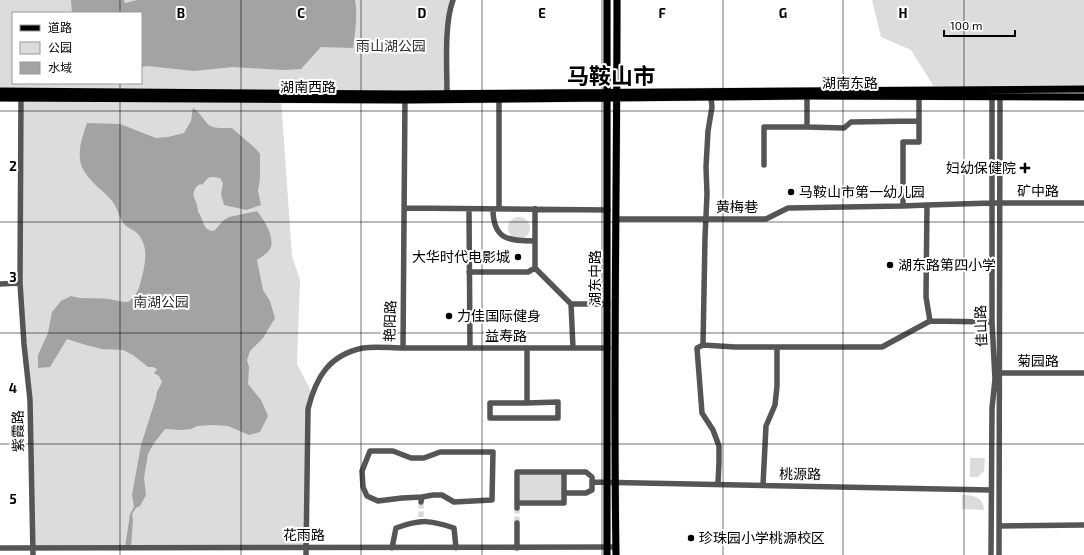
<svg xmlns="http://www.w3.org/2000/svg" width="1084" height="555" font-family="'Exo 2','Noto Sans SC',sans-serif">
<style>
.green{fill:#dcdcdc;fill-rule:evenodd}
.water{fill:#a3a3a3}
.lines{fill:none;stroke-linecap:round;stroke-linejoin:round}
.minor-tunnel{stroke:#d9d9d9;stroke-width:5.5;stroke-dasharray:5.5 3;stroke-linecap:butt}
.major-casing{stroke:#dbdbdb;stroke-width:8}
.minor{stroke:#555;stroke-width:5.5}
.major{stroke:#000;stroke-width:7}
.grid{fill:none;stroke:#000;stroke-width:1;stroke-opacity:0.55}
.poi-dot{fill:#000;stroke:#fff;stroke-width:1.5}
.labels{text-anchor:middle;stroke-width:4;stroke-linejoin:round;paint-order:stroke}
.park-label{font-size:14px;fill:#333;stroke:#fff}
.street-label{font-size:14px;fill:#000;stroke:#fff}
.poi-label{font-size:14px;fill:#000;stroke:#fff;text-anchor:start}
.town-label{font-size:22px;font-weight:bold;fill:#000;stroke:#fff}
.grid-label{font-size:13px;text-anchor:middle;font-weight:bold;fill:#000;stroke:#fff;stroke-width:4;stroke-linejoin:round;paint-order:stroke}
</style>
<rect width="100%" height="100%" fill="#fff"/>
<path class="green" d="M0,0H454L450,7L447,93L0,91ZM13,13H141V83H13Z
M872,0H1084V89L936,90L911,50L881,37Z
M21,98L281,99L292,256L300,280L297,364L312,393L307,435L306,547L33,548L30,400L20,283Z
M508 228a11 11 0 1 1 22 0a11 11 0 1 1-22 0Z
M970,458H985L984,471L978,477H970Z
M520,474H561L562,500H520Z
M962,495C973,495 984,497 984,510L962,509Z"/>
<path class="water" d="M71,0H124L125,3L137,0H355C358,16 355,32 353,48L321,47L301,69L283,70L233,67L194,71L147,66L141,67V13H72Z
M193,108C200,112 203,120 209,125C214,129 225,128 232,128L256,149L260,154V178L258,191L261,205L246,210L224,205L221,194L223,183L220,178C211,176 208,176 203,184L198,185C188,196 198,199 198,212C204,219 202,231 214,231L224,220L229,217L257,211C264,220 274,235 271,247C269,253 261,257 257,260L263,290L270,301L275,318L263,338L250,351L247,360L249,367L248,384L261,400L268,416L260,432L249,435L228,426L213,425L197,426L191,429L182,430L165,429L154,443L148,454L144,478L146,495L140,506L136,508L132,514L133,520L131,548H125L130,514L134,507L132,495L141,445L156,398L157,392L162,382L159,376L154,373L157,369L153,367H148L133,355L123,350L102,349L86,345L67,339L50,367L38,368V355L48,333L52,312L61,301L71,296C84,300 96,297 109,299C116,300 121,302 128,302C140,292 139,287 143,273C146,258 148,245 137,233C133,229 127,228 124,224C119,218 118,209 113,202C104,191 91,183 84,171C75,156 82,138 87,123L120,124L156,138L168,137L184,133L191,121Z"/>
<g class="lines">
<path class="minor-tunnel" d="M517,508V523
M421,517V502"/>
<g class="major-casing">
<path id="major" d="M607,0V555
M0,91L405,94L1084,89
M0,98L405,100L807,96L1084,97
M616,555C613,370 617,185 617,0"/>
</g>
<path class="minor" d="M447,93C447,67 444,24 453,0
M21,95L20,283L24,344L30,400L33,555
M807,96V127L844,128L851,122L919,121
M919,96V142H903V206L927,205L926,297L930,321
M711,98L712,107L708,131L706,167L707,194L705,238L703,345L735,347H777V386L775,405L766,426L763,485
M499,100V209
M764,165V127H807
M927,205L992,203H1084
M404,208L608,210
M469,209L470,348
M493,209C493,240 509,241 535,241
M535,209V268L571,304H608
M616,219H766L788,208L903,206
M469,272H528L535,268
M0,284L20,283
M571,304L573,348
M703,345L697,348L702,413L713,430L719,446V462L718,484
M777,347H882L930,321L992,322
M403,348H608
M527,348V403H490V418H558V402L527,403
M998,375L999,373H1084
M564,493H586L592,490V482
M421,502L422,497L433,495H442L454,502L492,500L493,452H440L424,458H411L393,451H370L362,471L363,487L367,496L378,501L402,498L422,497
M517,503H564V472
M517,508V472H586L592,477V482L991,490
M517,523V548
M999,526L1084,525
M0,548L616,547
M392,548L396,528C421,519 430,520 454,528L456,548
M306,555L308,409C316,377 329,355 363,348C375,346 391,348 403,348L405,97
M991,555L992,408L995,379L992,322V97
M999,555L1000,97"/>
<use href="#major" class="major"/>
</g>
<path class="grid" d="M120,0V13M241,0V555M361,0V555M482,0V555M602,0V555M723,0V555M843,0V555M964,0V555M120,83V555M0,111H1084M0,222H1084M0,333H1084M0,444H1084"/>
<g class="poi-dot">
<path d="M1023 162h4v4h4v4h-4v4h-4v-4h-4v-4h4z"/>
<circle cx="791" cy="192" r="4"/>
<circle cx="518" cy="257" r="4"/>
<circle cx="890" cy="265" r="4"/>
<circle cx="449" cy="316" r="4"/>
<circle cx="691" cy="538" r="4"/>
</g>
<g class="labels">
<g class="park-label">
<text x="391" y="51">雨山湖公园</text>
<text x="161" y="307">南湖公园</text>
</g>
<g class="street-label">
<text x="850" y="88">湖南东路</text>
<text x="308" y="92">湖南西路</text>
<text x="1038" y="196">矿中路</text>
<text x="737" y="212">黄梅巷</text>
<text transform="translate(595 278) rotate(-90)" y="5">湖东中路</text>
<text transform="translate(390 321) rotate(-88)" y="5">艳阳路</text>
<text transform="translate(981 326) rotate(-92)" y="5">佳山路</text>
<text x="506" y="341">益寿路</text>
<text x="1038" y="366">菊园路</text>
<text transform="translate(18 431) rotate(-91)" y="5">紫霞路</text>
<text transform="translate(800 474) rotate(1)" y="5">桃源路</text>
<text x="304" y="540">花雨路</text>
</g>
<g class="poi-label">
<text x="1016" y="173" text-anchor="end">妇幼保健院</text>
<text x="799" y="197">马鞍山市第一幼儿园</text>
<text x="510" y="262" text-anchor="end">大华时代电影城</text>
<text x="898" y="270">湖东路第四小学</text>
<text x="457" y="321">力佳国际健身</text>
<text x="699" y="543">珍珠园小学桃源校区</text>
</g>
<g class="town-label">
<text x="611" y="84">马鞍山市</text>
</g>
</g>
<g class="grid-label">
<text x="181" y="18">B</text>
<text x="301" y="18">C</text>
<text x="422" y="18">D</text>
<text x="542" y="18">E</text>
<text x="662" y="18">F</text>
<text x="783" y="18">G</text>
<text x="903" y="18">H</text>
<text x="13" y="171">2</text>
<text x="13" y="282">3</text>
<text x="13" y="393">4</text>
<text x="13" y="504">5</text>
</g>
<rect x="12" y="12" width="130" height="72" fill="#ffffff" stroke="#999999"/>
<rect x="20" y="25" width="20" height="6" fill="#000000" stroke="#999999"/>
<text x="48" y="32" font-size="12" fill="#000000">道路</text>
<rect x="20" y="42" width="20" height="12" fill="#dcdcdc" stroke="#999999"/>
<text x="48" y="52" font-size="12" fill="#000000">公园</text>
<rect x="20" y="62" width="20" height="12" fill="#a3a3a3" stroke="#999999"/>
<text x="48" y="72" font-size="12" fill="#000000">水域</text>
<path d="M944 30v6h71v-6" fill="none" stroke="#000000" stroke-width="2"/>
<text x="950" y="30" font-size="12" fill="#000000" stroke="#ffffff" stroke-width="3" paint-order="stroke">100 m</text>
</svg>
